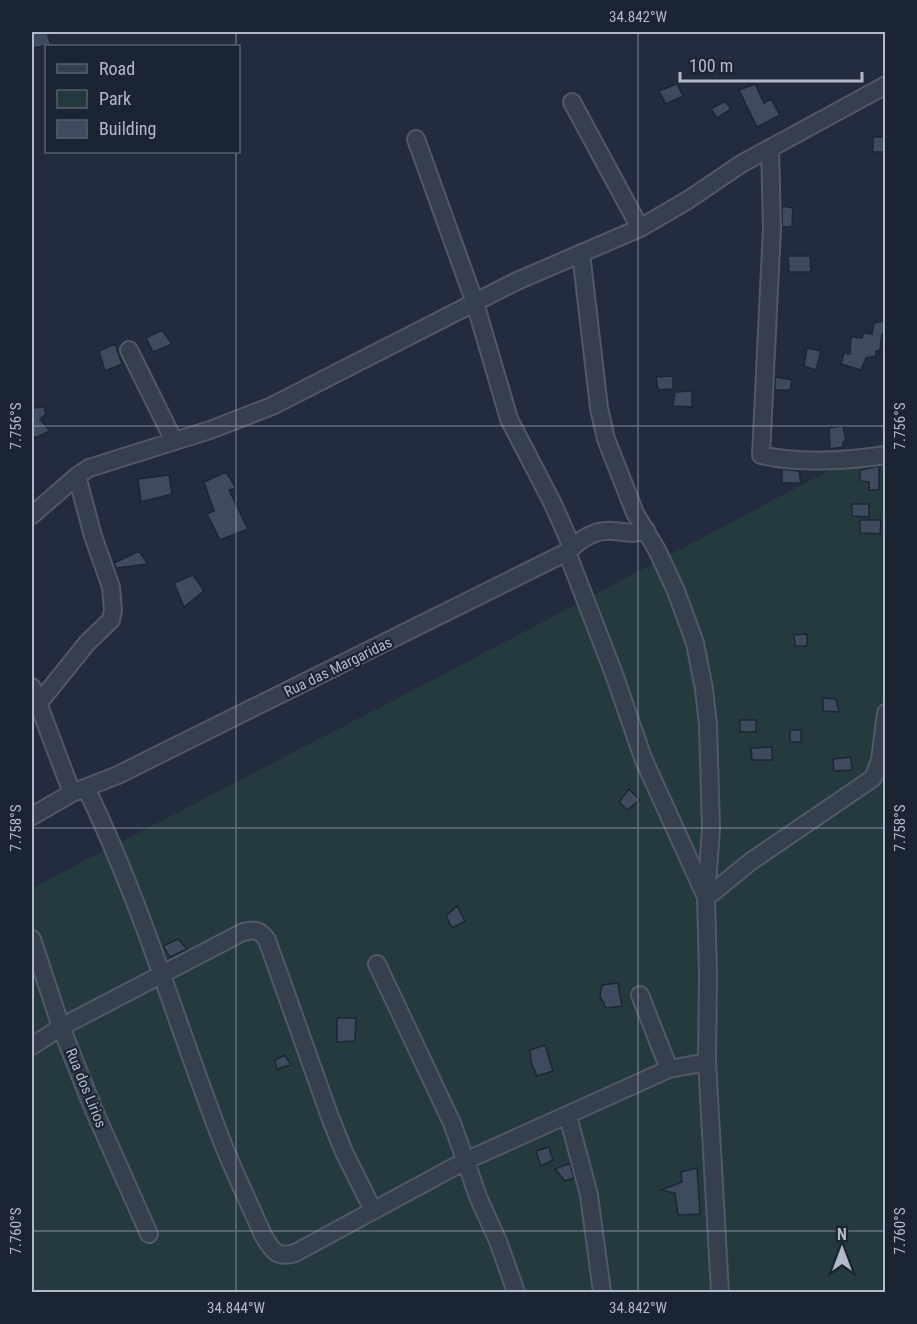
<svg xmlns="http://www.w3.org/2000/svg" width="917" height="1324" font-family="'Roboto Condensed',sans-serif">
<style>
.green{fill:#243a3f}
.building{fill:#3e4a5d;stroke:#1d2634;stroke-width:1.5}
.lines{fill:none;stroke-linecap:round;stroke-linejoin:round}
.minor-casing{stroke:#515968;stroke-width:20}
.minor{stroke:#363f4e;stroke-width:16}
.ticks{fill:none;stroke:#b2b9c9;stroke-width:1.5;stroke-opacity:0.45}
.labels{text-anchor:middle;stroke-width:4.5;stroke-linejoin:round;paint-order:stroke}
.street-label{font-size:15px;fill:#b2b9c9;stroke:#1b2432}
.neatline{fill:none;stroke:#b2b9c9;stroke-width:2}
.ticks-label{font-size:15px;text-anchor:middle;fill:#b2b9c9}
</style>
<rect width="100%" height="100%" fill="#222c3e"/>
<path class="green" d="M885,441V1292H32V888L446,673Z"/>
<path class="building" d="M32,32H47L51,45L32,48Z
M677,84L683,96L666,104L659,91Z
M755,84L764,103L771,99L780,115L757,127L739,90Z
M725,101L731,109L717,118L711,109Z
M873,137H885V152H873Z
M782,206L793,208L792,227H782Z
M788,256H810L811,272H789Z
M885,321V335L882,334L880,350L876,351V356L866,358L861,370L841,364L844,353L850,354L851,337L862,338L864,333L872,334L874,323Z
M162,330L172,344L153,352L146,338Z
M115,344L122,364L105,371L99,351Z
M807,348L821,351L816,370L804,366Z
M673,376V389L658,390L656,377Z
M775,377L792,380L790,390H775Z
M692,391V407L673,406L675,392Z
M44,407L46,414L40,419L50,431L35,438L32,434V408Z
M843,426L846,441L843,442V447L830,449L829,428Z
M879,466V490H869V482L860,481V470Z
M782,469L799,471L801,483H782Z
M226,472L236,488L229,490L248,529L220,540L207,514L214,511L204,482Z
M169,475L172,494L141,502L138,479Z
M852,504H869V517L852,516Z
M860,520H881L880,534L860,533Z
M139,551L148,564L116,568L114,563Z
M193,575L204,591L184,607L174,583Z
M807,634V646H795L794,635Z
M823,698L836,699L839,712L823,711Z
M740,720H756V732H740Z
M790,730H801V742H790Z
M772,747V760H752L751,748Z
M851,757L852,770L834,771L833,759Z
M629,789L640,800L627,810L619,802Z
M457,906L465,921L452,928L446,916Z
M178,939L187,949L170,957L163,946Z
M618,983L622,1006L606,1008L600,996L602,985Z
M337,1018H356L355,1041L337,1042Z
M545,1045L553,1071L537,1076L531,1062L530,1050Z
M285,1055L291,1065L277,1069L275,1060Z
M549,1147L553,1160L541,1166L536,1151Z
M570,1163L574,1178L565,1181L555,1169Z
M697,1168L700,1214L678,1215L675,1193L661,1190L682,1182L681,1172Z"/>
<g class="lines">
<g class="minor-casing">
<path id="minor" d="M572,102L640,228
M416,139L475,303L509,419L553,504L572,547
M770,148L772,228L761,455C801,464 846,461 886,455
M581,253L599,408L606,439L635,513L657,550L676,591L695,643L704,689L708,725L711,829L706,898L708,975L707,1062L720,1292
M129,350L174,441
M32,515L77,476L89,468L210,430L272,406L517,281L640,228L688,200L741,164L886,85
M567,552L614,674L643,758L706,897
M32,687L72,793
M38,704L87,643L111,620L113,610L111,587L93,536L77,476
M86,788C141,901 176,1022 221,1139C234,1172 249,1203 263,1235C272,1250 276,1259 295,1253L465,1161L669,1069L707,1062
M32,816L72,793L118,775L162,753L567,552C580,540 594,529 613,531C626,532 633,535 646,530
M706,898L750,862L873,778L880,760L886,713
M32,939L61,1027L93,1108L149,1234
M377,964L452,1123L479,1199L498,1241L516,1292
M640,995L669,1069
M32,1046L61,1027L243,932C255,929 260,930 267,940L330,1117L344,1152L373,1210
M568,1116L589,1195L602,1292"/>
</g>
<use href="#minor" class="minor"/>
</g>
<path class="ticks" d="M236,32V46M638,32V1292M236,152V1292M32,426H886M32,828H886M32,1231H886"/>
<g class="labels">
<g class="street-label">
<text transform="translate(338 667) rotate(-26)" y="5">Rua das Margaridas</text>
<text transform="translate(86 1088) rotate(68)" y="5">Rua dos Lirios</text>
</g>
</g>
<rect width="917" height="1324" fill="none" stroke="#1b2432" stroke-width="66"/>
<rect x="45" y="45" width="195" height="108" fill="#1b2432" stroke="#57606e" stroke-width="1.5"/>
<rect x="57" y="64" width="30" height="9" fill="#363f4e" stroke="#57606e" stroke-width="1.5"/>
<text x="99" y="75" font-size="18" fill="#b2b9c9">Road</text>
<rect x="57" y="90" width="30" height="18" fill="#243a3f" stroke="#57606e" stroke-width="1.5"/>
<text x="99" y="105" font-size="18" fill="#b2b9c9">Park</text>
<rect x="57" y="120" width="30" height="18" fill="#3e4a5d" stroke="#57606e" stroke-width="1.5"/>
<text x="99" y="135" font-size="18" fill="#b2b9c9">Building</text>
<g transform="translate(842 1249)" stroke="#1b2432" stroke-width="4.5" paint-order="stroke">
<path d="M0-4.5L10 22L0 15L-10 22Z" fill="#b2b9c9"/>
<text y="-9" font-size="16" font-weight="bold" text-anchor="middle" fill="#b2b9c9">N</text>
</g>
<path d="M680 72v9h182v-9" fill="none" stroke="#b2b9c9" stroke-width="3"/>
<text x="689" y="72" font-size="18" fill="#b2b9c9" stroke="#1b2432" stroke-width="4.5" paint-order="stroke">100 m</text>
<rect x="33" y="33" width="851" height="1258" class="neatline"/>
<g class="ticks-label">
<text x="638" y="22">34.842°W</text>
<text transform="translate(16 426) rotate(-90)" y="5">7.756°S</text>
<text transform="translate(900 426) rotate(-90)" y="5">7.756°S</text>
<text transform="translate(16 828) rotate(-90)" y="5">7.758°S</text>
<text transform="translate(900 828) rotate(-90)" y="5">7.758°S</text>
<text transform="translate(16 1231) rotate(-90)" y="5">7.760°S</text>
<text transform="translate(900 1231) rotate(-90)" y="5">7.760°S</text>
<text x="236" y="1313">34.844°W</text>
<text x="638" y="1313">34.842°W</text>
</g>
</svg>
